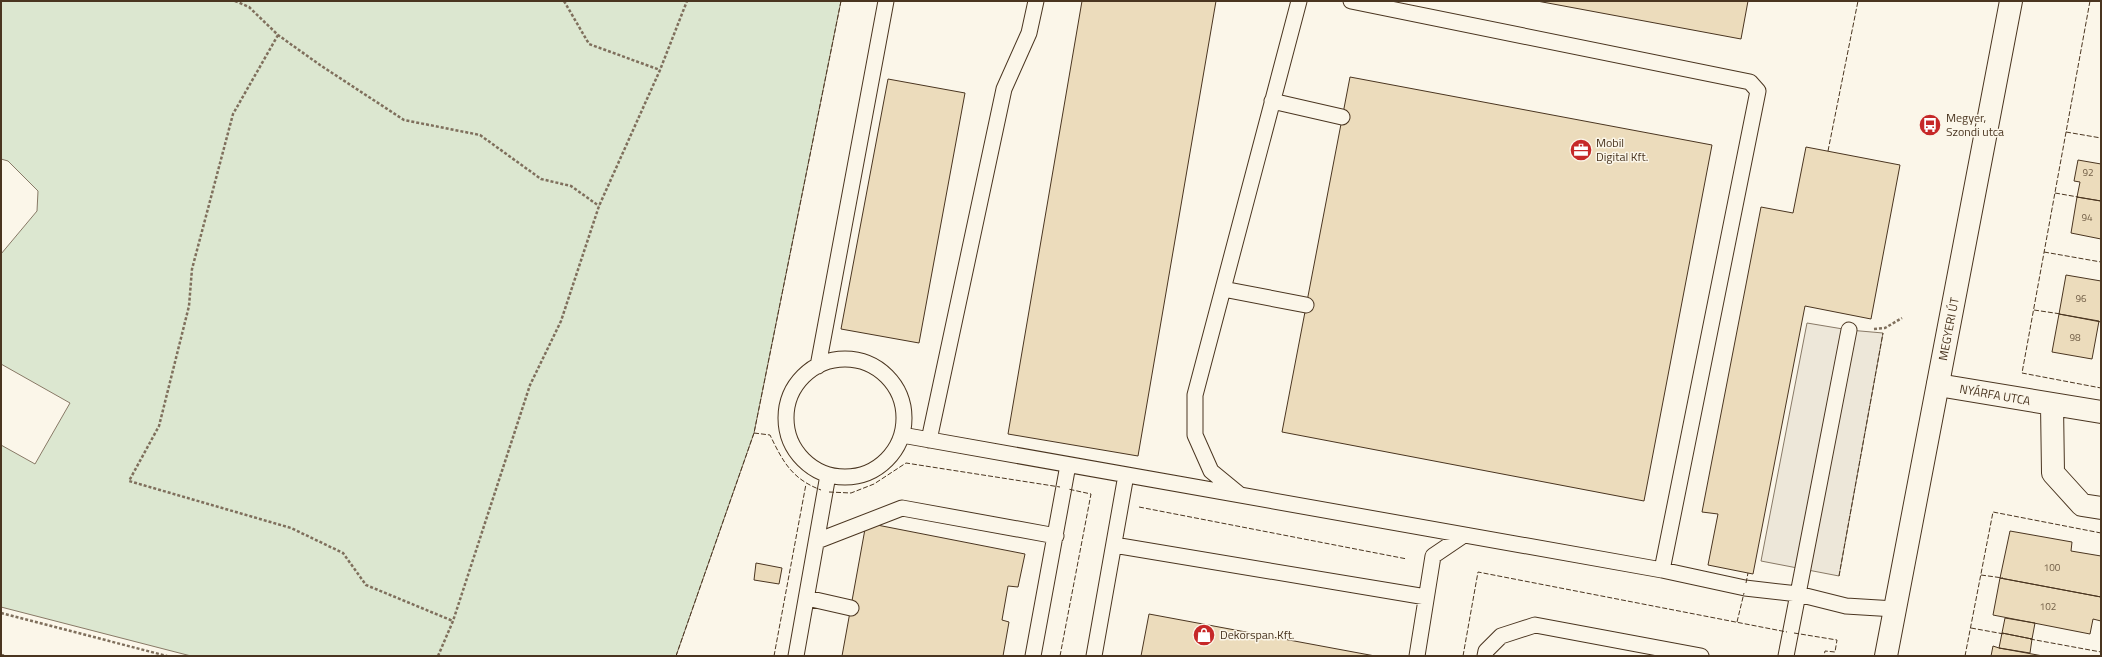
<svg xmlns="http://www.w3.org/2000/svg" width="2102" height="657" font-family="'Titillium Web',sans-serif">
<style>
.green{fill:#dce7d0;stroke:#887966}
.parking{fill:#ede7d9;stroke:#887966}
.building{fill:#ecdcbc;stroke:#4a3520}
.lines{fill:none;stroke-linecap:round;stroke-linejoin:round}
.service-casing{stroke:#4a3520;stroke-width:17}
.minor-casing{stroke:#4a3520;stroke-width:24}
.secondary-casing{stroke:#4a3520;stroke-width:24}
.path{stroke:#7f6f5c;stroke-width:2.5;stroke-dasharray:3 2;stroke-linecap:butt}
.service{stroke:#fbf6e9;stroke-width:15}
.minor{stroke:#fbf6e9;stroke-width:22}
.secondary{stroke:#fbf6e9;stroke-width:22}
.fence{stroke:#4a3520;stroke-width:1;stroke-dasharray:5 2;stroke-linecap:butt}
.labels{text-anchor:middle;stroke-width:3;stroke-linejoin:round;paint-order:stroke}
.number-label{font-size:10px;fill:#725f47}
.poi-label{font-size:12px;fill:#4a3520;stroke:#fbf6e9;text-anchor:start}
.street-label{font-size:12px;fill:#4a3520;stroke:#fbf6e9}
</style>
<rect width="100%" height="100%" fill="#fbf6e9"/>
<path class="green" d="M1,1H841L754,433L676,656H191L1,607V445L35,464L70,403L1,364V254L37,211L38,191L8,161L1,159Z"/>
<path class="parking" d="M1807,323L1849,330L1883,333L1839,576L1761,561Z"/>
<path class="building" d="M1082,1H1216L1138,456L1008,434Z
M1537,1H1748L1741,39Z
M1350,77L1712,145L1644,501L1282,432Z
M888,79L965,93L919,343L841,329Z
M1806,147L1900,165L1871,319L1805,306L1753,574L1708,565L1718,514L1702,512L1761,207L1793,213Z
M2078,160L2101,164V201L2077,197L2080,182L2074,181Z
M2077,197L2101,201V239L2071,233Z
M2066,275L2101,281V322L2059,314Z
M2059,314L2099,321L2092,359L2052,352Z
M872,524L1025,554L1018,587L1008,586L1002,620L1009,622L1003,656H842L865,529Z
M2010,531L2072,542L2071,551L2101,556V597L2000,578Z
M756,563L782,568L779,584L754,580Z
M2000,578L2101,597V621L2093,619L2090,634L1993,615Z
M1149,614L1375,656H1141Z
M2005,618L2035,623L2032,639L2002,633Z
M2002,633L2032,639L2030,653L1999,648Z
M1993,646L1999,648L2043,656H1991Z"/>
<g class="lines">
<g class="service-casing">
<path id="service" d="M1351,1L1750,82L1758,91L1662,570
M1272,101L1342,117
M1223,289L1306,305
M786 418a59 59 0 1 1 118 0a59 59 0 1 1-118 0Z
M818,366L886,1
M902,435L1662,570L1745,588L1798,594L1846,606L1895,609
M929,440L1004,89L1029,33L1036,1
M1239,494L1211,471L1195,435V395L1299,1
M817,541L902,508L1056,536
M1114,545L1426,597
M807,598L851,608
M796,656L828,475
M1033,656L1068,465
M1094,656L1126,475
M1417,656L1433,556L1464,535
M1485,656L1486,651L1501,636L1535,625L1701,656
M1786,656L1849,330"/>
</g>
<g class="minor-casing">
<path id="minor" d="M1938,385L2101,412
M2052,405L2053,473L2082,505L2101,508"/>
</g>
<g class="secondary-casing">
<path id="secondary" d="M1886,656L2011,1"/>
</g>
<path class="path" d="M235,1L249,7L278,35L320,65L404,120L480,135L541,179L571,186L599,206
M564,1L589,44L660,70
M278,35L233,114L192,269L189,306L159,426L129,481L291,528L343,553L366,585L453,621
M1874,329L1885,328L1902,318
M1,613L167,656
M1,655L6,656
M438,656L453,621L530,385L561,321L599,206L660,70L687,1"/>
<use href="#service" class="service"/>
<use href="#minor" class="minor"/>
<use href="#secondary" class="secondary"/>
<path class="fence" d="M2090,1L2022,373L2101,388
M2066,132L2101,138
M1828,151L1858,1
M2055,193L2078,197
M2044,252L2101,262
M2034,310L2061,314
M754,433L770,435C783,462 792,479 821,490
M829,492L851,493L874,484L906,463L1060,487
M1139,507L1407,559
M1981,575L2003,578
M1839,576L1883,333
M1746,583L1748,573
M1737,622L1744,593
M1971,628L2004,634
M1794,633L1837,640L1835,652L1825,651L1824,656
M2030,639L2101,652
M676,656L754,433L841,1
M774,656L806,484
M1060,656L1091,494L1068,489
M1463,656L1478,572L1787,632
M1965,656L1993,512L2101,533"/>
</g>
<defs>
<g id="bus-disc" transform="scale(1.15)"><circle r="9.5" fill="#c62828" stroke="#fbf6e9"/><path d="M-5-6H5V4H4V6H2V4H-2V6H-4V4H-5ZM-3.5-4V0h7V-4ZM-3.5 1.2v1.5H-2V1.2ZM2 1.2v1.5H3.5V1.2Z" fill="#fff"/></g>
<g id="office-disc" transform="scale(1.15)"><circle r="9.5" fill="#c62828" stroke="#fbf6e9"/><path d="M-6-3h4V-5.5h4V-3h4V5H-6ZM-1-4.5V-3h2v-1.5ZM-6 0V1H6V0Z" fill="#fff"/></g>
<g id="shop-disc" transform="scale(1.15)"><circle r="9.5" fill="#c62828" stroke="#fbf6e9"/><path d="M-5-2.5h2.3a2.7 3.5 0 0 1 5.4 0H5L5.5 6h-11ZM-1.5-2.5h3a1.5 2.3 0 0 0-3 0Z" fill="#fff"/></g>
</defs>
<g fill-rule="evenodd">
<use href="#bus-disc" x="1930" y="125"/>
<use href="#office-disc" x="1581" y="150"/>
<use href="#shop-disc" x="1204" y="635"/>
</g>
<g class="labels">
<g class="number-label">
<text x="2088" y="176">92</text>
<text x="2087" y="221">94</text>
<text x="2081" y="302">96</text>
<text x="2075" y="341">98</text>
<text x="2052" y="571">100</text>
<text x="2048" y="610">102</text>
</g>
<g class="poi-label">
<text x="1946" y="122">Megyer,<tspan x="1946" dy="14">Szondi utca</tspan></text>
<text x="1596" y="147">Mobil<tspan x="1596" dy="14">Digital Kft.</tspan></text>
<text x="1220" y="639">Dekorspan Kft.</text>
</g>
<g class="street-label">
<text transform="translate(1949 329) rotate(-79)" y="4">MEGYERI ÚT</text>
<text transform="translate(1995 395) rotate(10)" y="4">NYÁRFA UTCA</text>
</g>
</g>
<rect width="2102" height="657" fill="none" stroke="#4a3520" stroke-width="4"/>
</svg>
